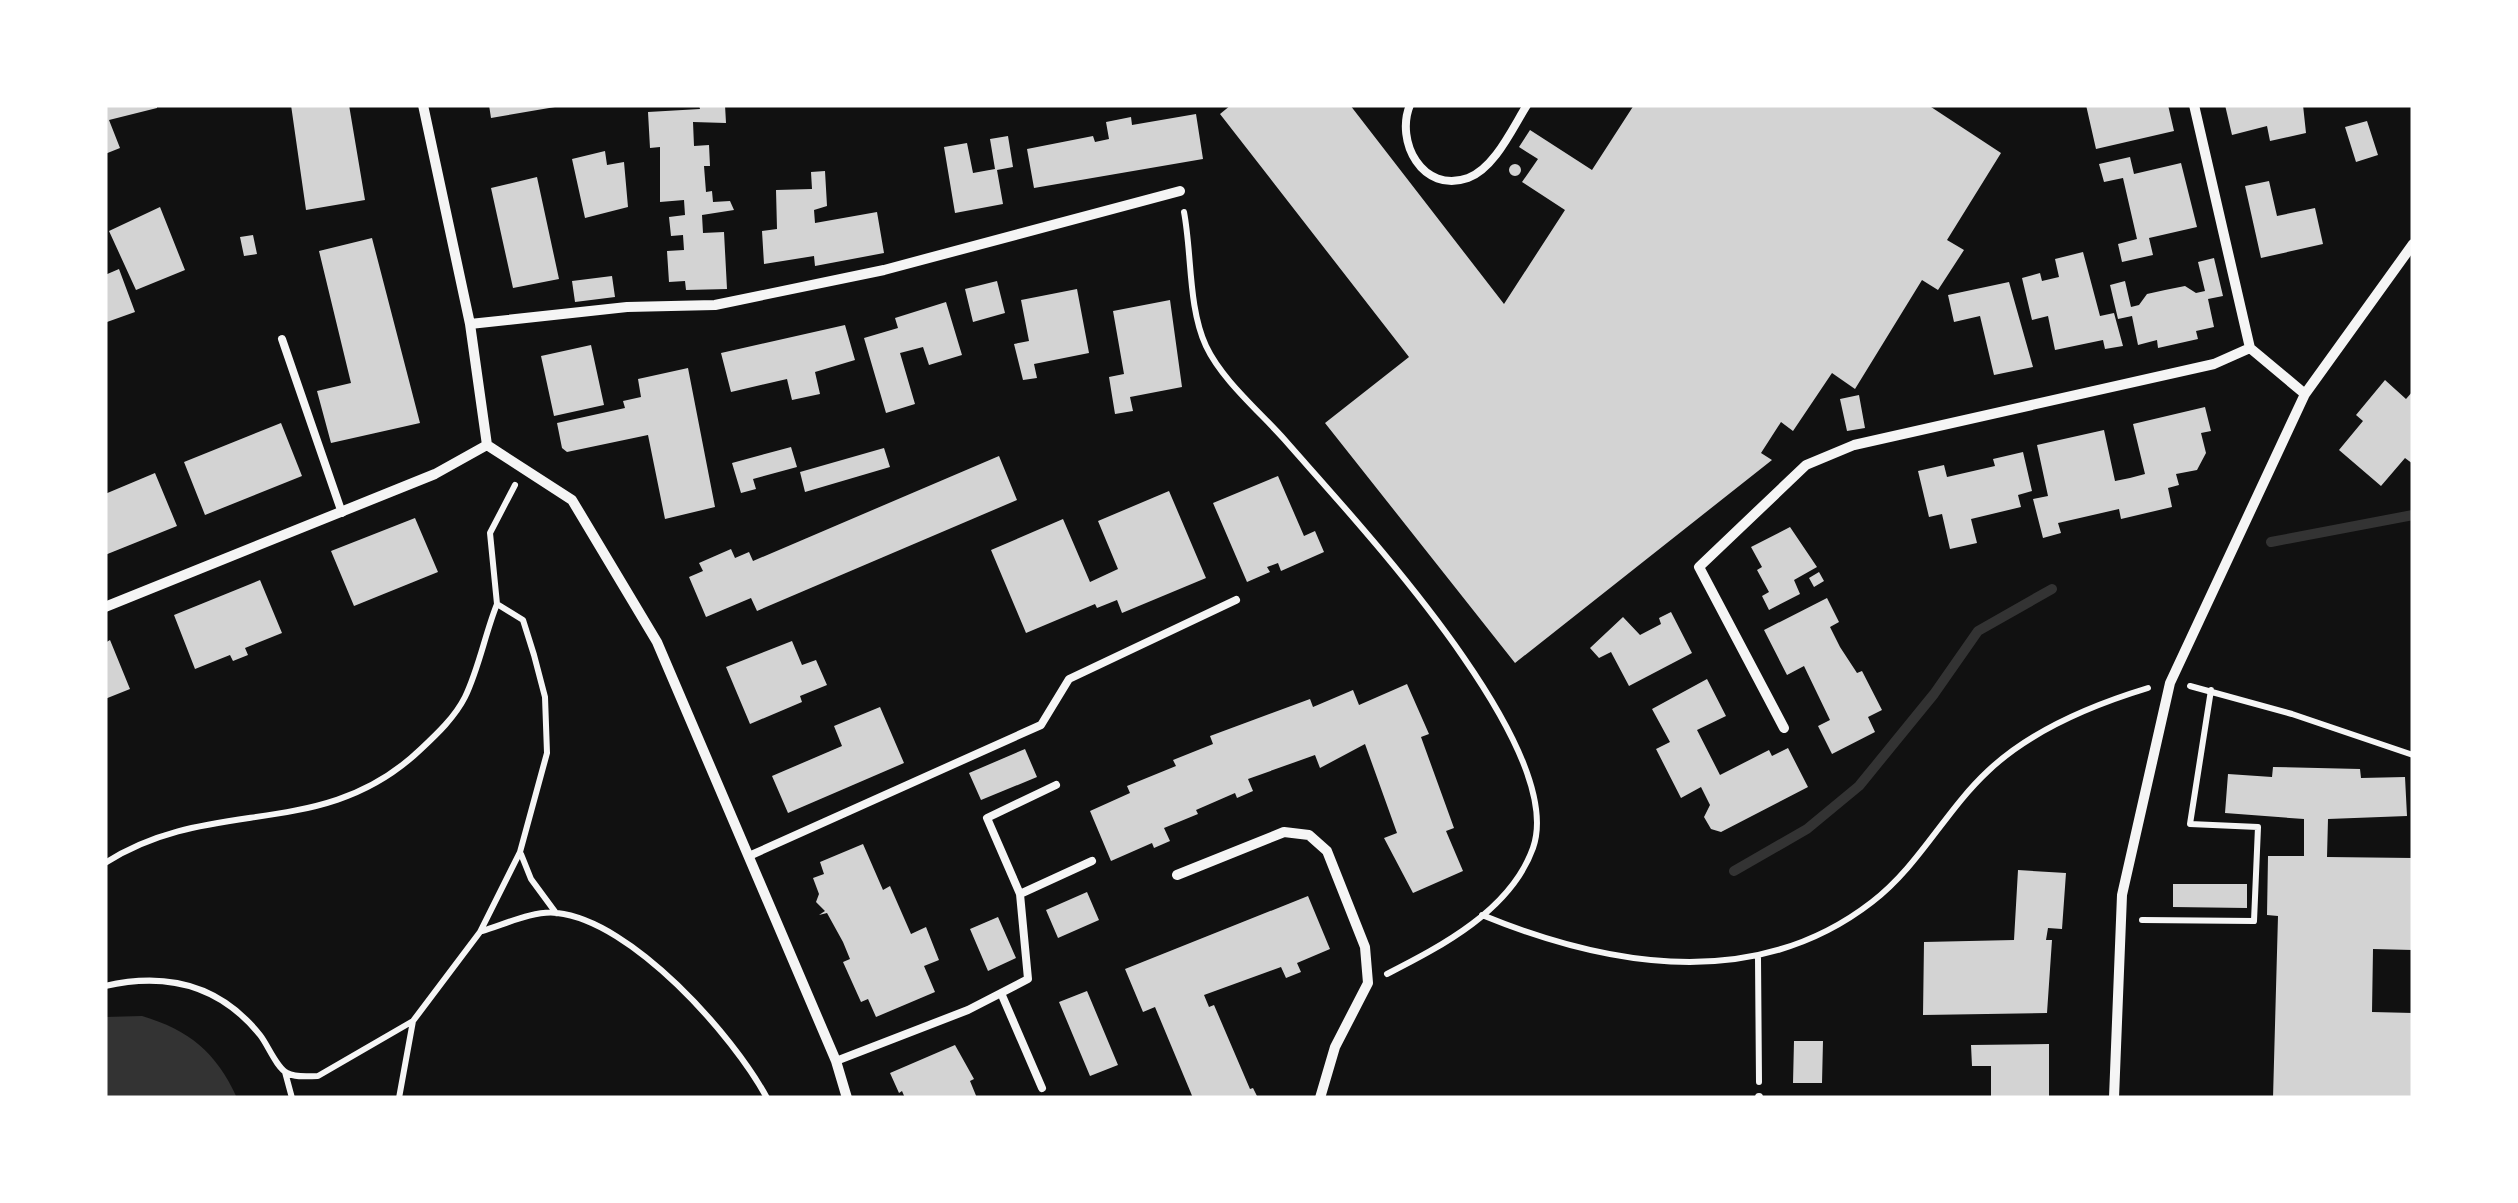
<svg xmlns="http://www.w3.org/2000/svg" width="2518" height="1203" font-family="'Archivo Narrow',sans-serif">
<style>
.water{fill:#333}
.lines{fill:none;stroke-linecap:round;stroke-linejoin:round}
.stream{stroke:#333;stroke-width:10}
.building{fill:#d3d3d3}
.path{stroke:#f5f5f5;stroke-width:6}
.service{stroke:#f5f5f5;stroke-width:8}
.minor{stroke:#f5f5f5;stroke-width:10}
</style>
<rect width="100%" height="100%" fill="#111"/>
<path class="water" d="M142,1016C189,1030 216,1052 237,1098H105V1017Z"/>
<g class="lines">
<path class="stream" d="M2271,542L2413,515
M1734,871L1807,829L1859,786L1934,694L1978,631L2052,589"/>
</g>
<path class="building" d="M105,105H157V108L109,120L120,148L105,154Z
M291,105H349L365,200L306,210Z
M489,105H555V107L491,118Z
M699,105H725L726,123L693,122L694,146L709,145L710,166H704L706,192L712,191L713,202L730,201L734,210L702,215L703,233L724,232L727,289L686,290L685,281L669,282L667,251L684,250L683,235L671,236L669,217L685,215L684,200L660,202V147L650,148L648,112L700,109Z
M1231,105H1350L1504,304L1565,210L1522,182L1538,159L1519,147L1530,130L1592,170L1634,105H1928L2001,153L1947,240L1964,250L1938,290L1922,280L1855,389L1832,373L1793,431L1781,422L1761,453L1772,460L1515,663L1325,423L1409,357L1220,114Z
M2086,105H2168L2174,131L2096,149Z
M2225,105H2303L2306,133L2270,141L2267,126L2232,135Z
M1196,114L1203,159L1034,188L1027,149L1093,136L1095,142L1109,139L1106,122L1131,117L1132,125Z
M2367,121L2378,155L2356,162L2345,127Z
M1008,136L1013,167L997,170L1003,204L955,213L944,147L967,143L973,173L995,169L990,139Z
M605,151L607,165L624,162L628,207L585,218L572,159Z
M2130,157L2134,174L2181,163L2197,227L2149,238L2153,255L2122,262L2118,244L2137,239L2123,178L2104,182L2099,164Z
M1509 170a6 6 0 1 1 12 0a6 6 0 1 1-12 0Z
M825,171L827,206L814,210L815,223L877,212L884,253L815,266L814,256L764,264L762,231L777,229L776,190L812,189L811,172Z
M537,177L559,279L513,288L491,188Z
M2269,181L2277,216L2315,208L2323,244L2261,258L2245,186Z
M160,207L185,270L136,290L109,231Z
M253,235L257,254L244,256L240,237Z
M372,238L420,423L331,443L317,391L351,383L319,251Z
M2083,252L2100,316L2114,313L2123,346L2105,349L2103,340L2055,350L2048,316L2032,320L2022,278L2040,273L2042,281L2059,277L2055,259Z
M2214,258L2223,296L2208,299L2214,327L2196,331L2198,339L2158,348L2157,340L2138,345L2132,316L2118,319L2110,285L2125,281L2131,307L2139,305L2147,294L2165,290L2185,286L2196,293L2205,291L2198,262Z
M119,269L135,312L107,322L105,275Z
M612,276L615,297L575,302L572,281Z
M997,281L1005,313L973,322L965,289Z
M2009,282L2033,367L1994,375L1980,316L1954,322L1948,295Z
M1077,289L1089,353L1034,364L1037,378L1023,380L1014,344L1029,341L1021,300Z
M1170,300L1182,387L1130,397L1133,411L1115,414L1109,377L1124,374L1113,311Z
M946,302L962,355L929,365L923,347L900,353L915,404L886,413L864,338L898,328L895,318Z
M845,325L855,360L815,372L820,394L792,400L787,379L731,392L721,353Z
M591,345L604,405L554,416L541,356Z
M688,368L715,507L665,519L648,435L567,452L562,448L557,423L625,408L623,401L641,397L638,379Z
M2385,380L2406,399L2413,391V464L2405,458L2381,486L2339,450L2363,421L2356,415Z
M1859,395L1865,428L1847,431L1840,399Z
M2205,407L2211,431L2201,433L2206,453L2197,470L2176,474L2179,485L2168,488L2172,507L2121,519L2119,509L2058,523L2061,533L2043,538L2033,499L2048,496L2037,445L2104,430L2115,481L2130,478L2145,474L2133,424Z
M281,423L302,476L205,515L184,462Z
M791,447L797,467L753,479L756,489L741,493L732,463Z
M884,448L890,467L805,492L800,472Z
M2023,452L2032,491L2018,495L2021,507L1971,519L1977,543L1950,549L1942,514L1929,517L1918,471L1944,465L1947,477L1995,466L1993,459Z
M999,456L1017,500L757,611L751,598L706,617L689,577L703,571L699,563L731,549L735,558L749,552L753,561Z
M155,473L177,526L105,555V494Z
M1278,476L1304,536L1315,531L1324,552L1281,571L1278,563L1267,567L1270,572L1247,582L1213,503Z
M1169,491L1206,578L1122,613L1117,600L1097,608L1095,604L1026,633L991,550L1063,519L1090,582L1118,569L1098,521Z
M415,518L438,572L354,606L331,551Z
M1790,527L1817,567L1794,580L1800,594L1769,610L1762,596L1769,592L1757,570L1762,567L1751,547Z
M1819,572L1824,581L1814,587L1809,578Z
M260,580L282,633L245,648L248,655L233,661L230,655L195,669L174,615Z
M1827,598L1839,622L1830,627L1840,647L1857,673L1862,671L1882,710L1868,717L1875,732L1832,754L1818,726L1830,720L1804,666L1787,675L1764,630Z
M1671,612L1692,653L1629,686L1611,652L1599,658L1590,648L1623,617L1640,635L1661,624L1659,618Z
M110,640L130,689L105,699V643Z
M792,641L802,665L816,660L827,685L800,696L802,702L750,724L726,667Z
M1707,679L1726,716L1697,730L1720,775L1769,750L1772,756L1788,748L1808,787L1721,832L1711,829L1704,817L1710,805L1701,787L1681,798L1656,749L1670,742L1652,709Z
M1407,684L1429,734L1421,737L1454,828L1446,831L1463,871L1413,893L1384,838L1397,833L1365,744L1320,768L1315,755L1248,779L1253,791L1237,798L1235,793L1196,810L1198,814L1164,828L1170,841L1154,848L1152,843L1111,861L1090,811L1130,793L1127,786L1176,766L1173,760L1213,744L1210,736L1310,699L1313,707L1353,690L1359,705Z
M880,707L904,763L788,813L772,776L842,746L834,726Z
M1025,749L1037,777L981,800L969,773Z
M2273,767L2360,769L2361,778L2405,777L2407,816L2328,819L2327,857L2413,858V950L2373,949L2372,1012L2413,1013V1098H2273L2278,916L2267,915L2268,856H2304V819L2225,813L2228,774L2272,777Z
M863,844L883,890L890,886L911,934L926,927L939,960L924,966L935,992L876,1017L868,999L861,1002L843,962L850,959L843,942L827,913L819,915L825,911L816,902L819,894L813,878L824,874L820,862Z
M2018,870L2066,873L2062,929L2048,928L2046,940H2052L2047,1013L1923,1015L1924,942L2014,940Z
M2173,884H2247V908L2173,907Z
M1087,892L1099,920L1058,938L1046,910Z
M1308,896L1330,949L1297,963L1301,972L1286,978L1281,967L1204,995L1209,1007L1214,1005L1250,1089L1253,1088L1258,1098H1193L1155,1007L1143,1012L1125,969Z
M998,917L1016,958L988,971L970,929Z
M1087,991L1118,1065L1090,1076L1059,1002Z
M1794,1041H1823L1822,1083H1793Z
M2049,1044V1098H1991V1066H1972L1971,1045Z
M955,1045L974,1079L970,1081L977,1098H905L902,1091L899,1093L890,1073Z"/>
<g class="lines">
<path class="path" d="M1184,212C1192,254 1188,307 1206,346C1222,380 1259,411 1284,439C1350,515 1569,746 1533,848C1511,910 1442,946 1387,974
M2190,686L2292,714L2413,755
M521,854L531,879L556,913
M105,863C213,794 323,843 421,749C437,734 455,717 465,697C479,668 485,634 497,604
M1482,915C1609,967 1756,992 1872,902C1919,866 1945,811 1988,771C2031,730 2092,705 2148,688
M2142,920L2254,921L2258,827L2190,824L2211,690
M482,931C503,925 534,910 557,913C632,921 733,1035 767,1098
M1758,958L1759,1082
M105,986C166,972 220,985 260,1035C268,1045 276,1067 287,1073C296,1078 309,1076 318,1076L413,1021
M285,1072L292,1098
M399,1098L413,1021L480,932L520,852L547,753L545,697L534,655L523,620L497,604L490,533L515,485"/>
<path class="service" d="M1410,105C1395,141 1422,194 1468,178C1495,168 1513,127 1527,105
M282,339L342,513
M749,856L1041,725L1069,679L1236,600
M1020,894L987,818L1056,785
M1001,993L1042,1088
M836,1061L968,1010L1028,979L1020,894L1092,861
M1759,1097V1098"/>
<path class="minor" d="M423,105L470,324L487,445
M2194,105L2250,348L2305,394
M470,324L627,307L715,305L884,270L1180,191
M487,445L572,500L657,642L836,1061L847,1098
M105,607L435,474L487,445
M1784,728L1699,567L1806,465L1854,445L2214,364L2250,348
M1177,875L1284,832L1309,835L1327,851L1365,947L1368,983L1335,1047L1320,1098
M2114,1098L2122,895L2170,683L2305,394L2413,244"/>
</g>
<rect width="2518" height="1203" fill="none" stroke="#ffffff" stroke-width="215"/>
</svg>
